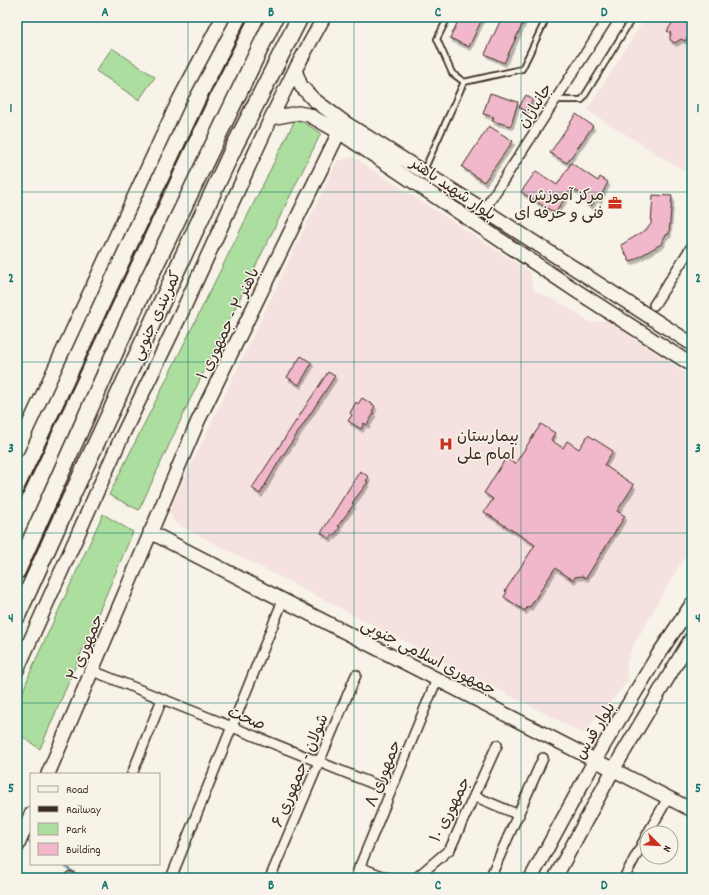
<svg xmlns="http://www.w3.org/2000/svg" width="709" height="895" font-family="Dekko,'Playpen Sans Arabic',sans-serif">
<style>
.built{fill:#f5e1df}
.green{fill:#acde9f;stroke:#74845e}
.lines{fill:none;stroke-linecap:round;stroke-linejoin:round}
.stream{stroke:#6a8898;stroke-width:2.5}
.building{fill:#f1b8cb;stroke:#3b2a1e;filter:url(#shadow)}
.lane-casing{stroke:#3b2a1e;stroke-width:8}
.street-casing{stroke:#3b2a1e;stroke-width:12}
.secondary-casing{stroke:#3b2a1e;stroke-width:16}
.highway-casing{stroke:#3b2a1e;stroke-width:19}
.lane{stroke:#f7f3e8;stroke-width:4.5}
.street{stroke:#f7f3e8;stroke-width:9}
.secondary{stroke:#f7f3e8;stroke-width:13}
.highway{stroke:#f7f3e8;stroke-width:16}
.rail{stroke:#3b2a1e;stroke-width:2.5}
.grid{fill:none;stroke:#0f766e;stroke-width:1;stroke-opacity:0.55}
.labels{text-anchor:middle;stroke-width:3;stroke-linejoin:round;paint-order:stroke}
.street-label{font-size:16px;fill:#3b2a1e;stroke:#f7f3e8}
.poi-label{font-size:16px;fill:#3b2a1e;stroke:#f7f3e8;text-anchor:end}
.neatline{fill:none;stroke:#0f766e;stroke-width:1.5}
.grid-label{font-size:13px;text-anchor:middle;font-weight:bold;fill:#0f766e}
</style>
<defs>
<filter id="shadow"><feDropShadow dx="2" dy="3.5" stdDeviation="0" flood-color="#0004"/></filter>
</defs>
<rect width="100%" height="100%" fill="#f7f3e8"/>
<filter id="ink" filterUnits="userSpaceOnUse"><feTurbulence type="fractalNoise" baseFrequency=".025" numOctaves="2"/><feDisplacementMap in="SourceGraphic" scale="8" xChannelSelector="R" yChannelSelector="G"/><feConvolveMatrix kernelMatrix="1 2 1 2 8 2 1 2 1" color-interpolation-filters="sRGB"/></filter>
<g filter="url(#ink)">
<path class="built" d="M646,17H692V176L587,110Z
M353,157L530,272L533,290L564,305L591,323L606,320L692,377V547L677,569L633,646L626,664L628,681L583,733L175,523L169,511L337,161Z"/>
<path class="green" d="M112,48L155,77L139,100L96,71Z
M296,118L321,133L188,404L139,510L109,495Z
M103,514L133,532L40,749L17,733V706L32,668Z"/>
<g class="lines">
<path class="stream" d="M25,839L31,843
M62,864L81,878"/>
</g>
<path class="building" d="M460,17H483L469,47L450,38Z
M502,17H515L524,21L504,63L485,54Z
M676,17H692V30L685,41L681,39L675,43L670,40V37L671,33L667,31Z
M490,93L518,102L511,126L492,121L494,117L483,114Z
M526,95L533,100L526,111L519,107Z
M576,114L593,126L567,163L550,153Z
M489,126L513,141L484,182L462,167Z
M571,163L598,181L600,177L608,182L599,200L596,198L591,206L584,202L587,198L572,188L555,213L521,192L536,171L557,185Z
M653,195L672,196L669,234L666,235L663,239V243L630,262L621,245L646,230L651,224Z
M301,356L312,363L299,385L287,377Z
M328,372L335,376L278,463L260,494L252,488Z
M362,398L375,406L372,412L374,413L367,425L364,423L361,429L348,421L352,415L350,413L356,402L358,404Z
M541,424L555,433L551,440L563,448L567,441L579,449L588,435L613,451L604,465L634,485L617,511L625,516L586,578L582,576L575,577L573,580L555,568L530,607L528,606L525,611L504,597L507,592L505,591L535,545L484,512L493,499L484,493L506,458L515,464Z
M360,471L369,477L366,481L368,482L352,503L354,504L338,526L340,527L334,536L332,535L330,539L321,533Z"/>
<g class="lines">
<g class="lane-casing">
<path id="lane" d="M448,17L437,39L452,73L464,82L522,69L547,17
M555,100H582L633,17
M424,170L464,82"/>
</g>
<g class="street-casing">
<path id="street" d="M484,210L609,17
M654,305L692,246
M93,671L391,791
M132,774L162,699
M474,796L519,815
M648,833L668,798
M359,867L388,878
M70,878V877
M171,878L283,600
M270,878L356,675
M355,878L437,679
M416,878L450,849L497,745
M490,878L543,758
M624,878L647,835"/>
</g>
<g class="secondary-casing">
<path id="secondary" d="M295,70L301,86L313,99L344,122L484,210L692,344
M271,118L298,113L309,115L339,132L575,290L692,365
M17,450L179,100L223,17
M150,532L692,810
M17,670L122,436L181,314L271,118L295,70L324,17
M48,774L198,421L344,122
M17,847L31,814
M531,878L595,760L656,658L692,604
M555,878L613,770L692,637"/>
</g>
<g class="highway-casing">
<path id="highway" d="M17,571L137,303L275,17
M17,616L59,523L234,147L300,17"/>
</g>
<use href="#lane" class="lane"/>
<use href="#street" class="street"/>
<use href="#secondary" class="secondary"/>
<use href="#highway" class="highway"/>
<path class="rail" d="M17,506L210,93L248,17"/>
</g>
</g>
<path class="grid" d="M188,17V878M354,17V878M521,17V878M17,192H692M17,362H692M17,533H692M17,703H692"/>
<defs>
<g id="office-bare" transform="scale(1.08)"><path d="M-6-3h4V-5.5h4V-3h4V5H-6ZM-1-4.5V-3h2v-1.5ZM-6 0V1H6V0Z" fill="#c8321e" stroke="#f7f3e8" stroke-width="2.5" paint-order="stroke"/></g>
<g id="hospital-bare" transform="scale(1.08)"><path d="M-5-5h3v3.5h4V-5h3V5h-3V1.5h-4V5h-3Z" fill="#c8321e" stroke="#f7f3e8" stroke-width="2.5" paint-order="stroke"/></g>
</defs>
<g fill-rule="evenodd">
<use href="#office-bare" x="615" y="203"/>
<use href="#hospital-bare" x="446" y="444"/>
</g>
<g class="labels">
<g class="street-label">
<text transform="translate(534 105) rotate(-57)" y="6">جانبازان</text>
<text transform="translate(454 188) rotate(34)" y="6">بلوار شهید باهنر</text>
<text transform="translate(155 315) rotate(-65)" y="6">کمربندی جنوبی</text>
<text transform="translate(227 323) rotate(-64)" y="6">باهنر ۲ - جمهوری ۱</text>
<text transform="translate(84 647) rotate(-67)" y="6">جمهوری ۲</text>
<text transform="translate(429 656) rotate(27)" y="6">جمهوری اسلامی جنوبی</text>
<text transform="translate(247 717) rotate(22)" y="6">صحت</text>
<text transform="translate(594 730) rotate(-59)" y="6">بلوار قدس</text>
<text transform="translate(299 770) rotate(-67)" y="6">شولان - جمهوری ۶</text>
<text transform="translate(382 773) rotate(-68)" y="6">جمهوری ۸</text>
<text transform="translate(449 809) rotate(-63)" y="6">جمهوری ۱۰</text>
</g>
<g class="poi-label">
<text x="604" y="200">مرکز آموزش<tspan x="604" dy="18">فنی و حرفه ای</tspan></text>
<text x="457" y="441" text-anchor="start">بیمارستان<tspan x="457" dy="18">امام علی</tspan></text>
</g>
</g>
<rect width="709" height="895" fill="none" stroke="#f7f3e8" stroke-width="44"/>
<rect x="30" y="773" width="130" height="92" fill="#f7f3e8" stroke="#aca397"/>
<rect x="38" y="786" width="20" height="6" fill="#f7f3e8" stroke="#aca397"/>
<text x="66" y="793" font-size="12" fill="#3b2a1e">Road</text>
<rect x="38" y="806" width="20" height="6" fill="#3b2a1e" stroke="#aca397"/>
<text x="66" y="813" font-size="12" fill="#3b2a1e">Railway</text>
<rect x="38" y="823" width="20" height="12" fill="#acde9f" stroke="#aca397"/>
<text x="66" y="833" font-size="12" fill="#3b2a1e">Park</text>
<rect x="38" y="843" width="20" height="12" fill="#f1b8cb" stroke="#aca397"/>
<text x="66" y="853" font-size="12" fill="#3b2a1e">Building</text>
<g transform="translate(659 845) rotate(114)"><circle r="19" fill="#f7f3e8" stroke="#aca397"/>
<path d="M0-3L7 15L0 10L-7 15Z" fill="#c8321e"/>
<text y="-6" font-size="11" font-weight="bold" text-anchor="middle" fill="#3b2a1e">N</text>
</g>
<rect x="22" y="22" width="665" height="851" class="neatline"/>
<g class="grid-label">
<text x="105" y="16">A</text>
<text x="271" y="16">B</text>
<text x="438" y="16">C</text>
<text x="604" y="16">D</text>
<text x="11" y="112">1</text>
<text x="698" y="112">1</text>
<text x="11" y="282">2</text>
<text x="698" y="282">2</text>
<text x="11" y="452">3</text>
<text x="698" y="452">3</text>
<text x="11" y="622">4</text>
<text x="698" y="622">4</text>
<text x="11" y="792">5</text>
<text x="698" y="792">5</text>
<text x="105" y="889">A</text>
<text x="271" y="889">B</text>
<text x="438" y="889">C</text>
<text x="604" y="889">D</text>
</g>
</svg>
